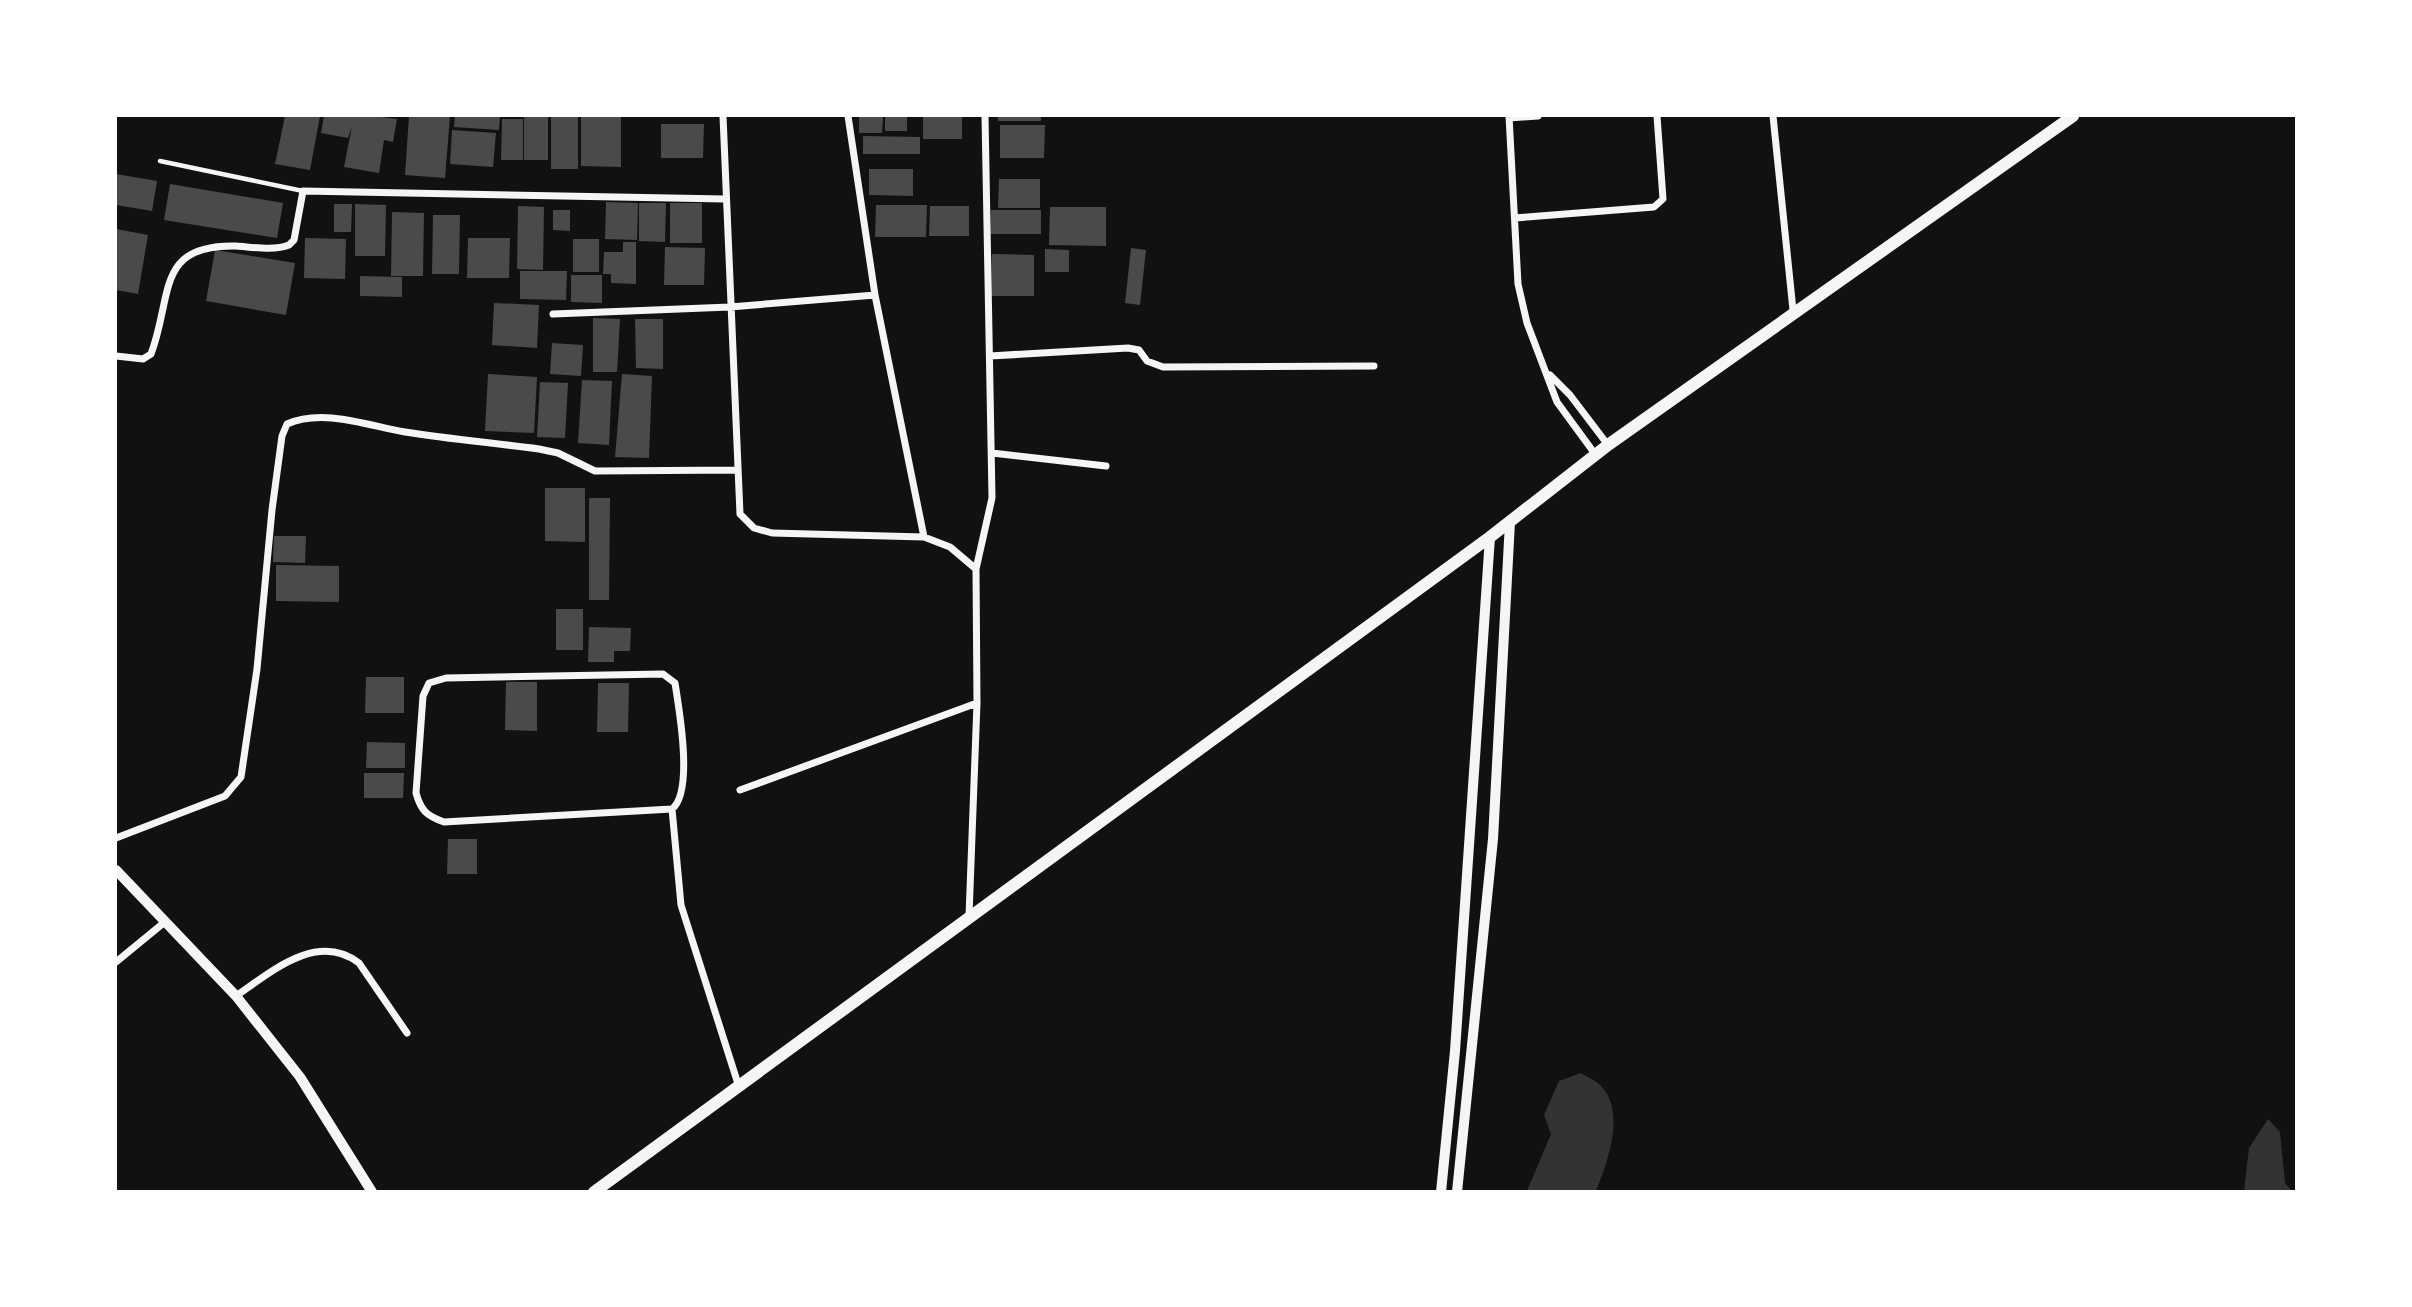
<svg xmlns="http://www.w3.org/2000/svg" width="2412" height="1307" font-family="'Work Sans',sans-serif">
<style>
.water{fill:#333}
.building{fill:#4a4a4a}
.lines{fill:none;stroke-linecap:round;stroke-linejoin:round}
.service{stroke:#f5f5f5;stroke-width:4.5}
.minor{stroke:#f5f5f5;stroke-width:7}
.tertiary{stroke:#f5f5f5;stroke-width:10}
.secondary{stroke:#f5f5f5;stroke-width:12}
</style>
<rect width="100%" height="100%" fill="#111"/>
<path class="water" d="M1581,1073C1587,1077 1595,1080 1600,1085C1627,1111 1607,1163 1596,1191H1527L1551,1134L1544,1115L1559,1081Z
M2268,1119L2280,1132L2285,1183L2292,1191H2244L2249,1148Z"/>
<path class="building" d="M285,116H320L310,170L275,164Z
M324,116H374L397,119L393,142L384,140L379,173L344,167L352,126L348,138L321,133Z
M409,116H450L445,178L405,175Z
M455,116H500L499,130L454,127Z
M524,116H548V160H524Z
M551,116H578V169H551Z
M581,116H621V167L581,166Z
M859,116H883L882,133H859Z
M885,116H907V131H885Z
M923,116H962V139H923Z
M998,116H1041V121H998Z
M502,119H523V160H501Z
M661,124H704L703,158H661Z
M1000,125H1045L1044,158H1000Z
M452,130L496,133L493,167L450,164Z
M863,136L920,137V154H863Z
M869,169H913V196L869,195Z
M116,174L157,181L152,211L116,205Z
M999,179H1040V208H998Z
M170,184L283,203L277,238L164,220Z
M606,202L638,203L637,240L605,239Z
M639,203H666L665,242L639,241Z
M670,203H702V243H670Z
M334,204H352L351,232H334Z
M355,204L386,205L385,256H355Z
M876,205H927L926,237H875Z
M518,206L544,207L543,270L517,269Z
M930,206H969V236H929Z
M1050,207H1106V246L1049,245Z
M553,210H570V231L553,230Z
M991,210H1041V234H990Z
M392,212L424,213L423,276H391Z
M433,215H460L459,274H432Z
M116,229L148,235L138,294L116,290Z
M305,238L346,239L345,279L304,278Z
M468,238H510L509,278H467Z
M573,239H599V272H573Z
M623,242H636V284L611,283V274H603L604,252H623Z
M665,247L705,248L704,285H664Z
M1131,248L1146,250L1140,305L1125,303Z
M1045,249L1069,250V272H1045Z
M215,250L295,263L286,315L206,301Z
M992,254L1034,255V296H991Z
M520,271H567L566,300L520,299Z
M571,275H602V303L571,302Z
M360,276L402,277V297L360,296Z
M494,303L539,305L537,348L492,345Z
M593,318L620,319L617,372H593Z
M635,319H663V369L636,368Z
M552,343L583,345L581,376L550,374Z
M488,374L537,377L534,433L485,431Z
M622,374L652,376L649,458L615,457Z
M582,380L612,381L609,445L578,443Z
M540,382L568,383L565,438L537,437Z
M545,488H585V542L545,541Z
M589,498H610L609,600H589Z
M274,536H306L305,563L273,562Z
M276,565L339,566V602L276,601Z
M556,609H583V650H556Z
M589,627L631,628L630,651H614V662H588Z
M366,677H404V713H365Z
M506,682H537V731L505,730Z
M598,683H629L628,732H597Z
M367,742L405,743V768H366Z
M364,773H404L403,798H364Z
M448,839H477V874H447Z"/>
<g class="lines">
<path class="service" d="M160,161L303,191"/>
<path class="minor" d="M723,116L740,514L754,528L772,533L924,537L950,547L976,569L977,703L969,916
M848,116L875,295L924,537
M1509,116L1518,284L1527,323L1557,402L1595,454
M1773,116L1793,310
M1509,118L1538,116
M1515,218L1654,207L1663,199L1657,116
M553,314L730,307L875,295
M116,356L143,359L151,354C173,296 155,244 236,246C252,247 274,251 289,245L294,240L303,191L725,199
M990,356L1128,348L1139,350L1147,361L1163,367L1374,366
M1550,375L1570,395L1608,445
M992,453L1106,466
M976,569L992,498L985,116
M663,674L675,683C679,709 694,792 672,809L444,822C427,816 421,811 416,793L423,696L429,683L446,678Z
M740,790L977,703
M672,809L681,905L739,1087
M116,838L225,796L241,777L257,669L272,510L282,436L287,424C323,408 369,426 405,432C449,439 494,443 539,449L558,453L595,471L738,470
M116,962L166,921
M236,996C271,972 317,931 359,963L407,1033"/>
<path class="tertiary" d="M116,870L236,996L300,1077L372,1192
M1441,1192L1455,1051L1490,537
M1457,1192L1493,839L1510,522"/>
<path class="secondary" d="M594,1192L1490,537L1608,445L2073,116"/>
</g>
<rect width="2412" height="1307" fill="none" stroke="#ffffff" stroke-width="234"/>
</svg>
